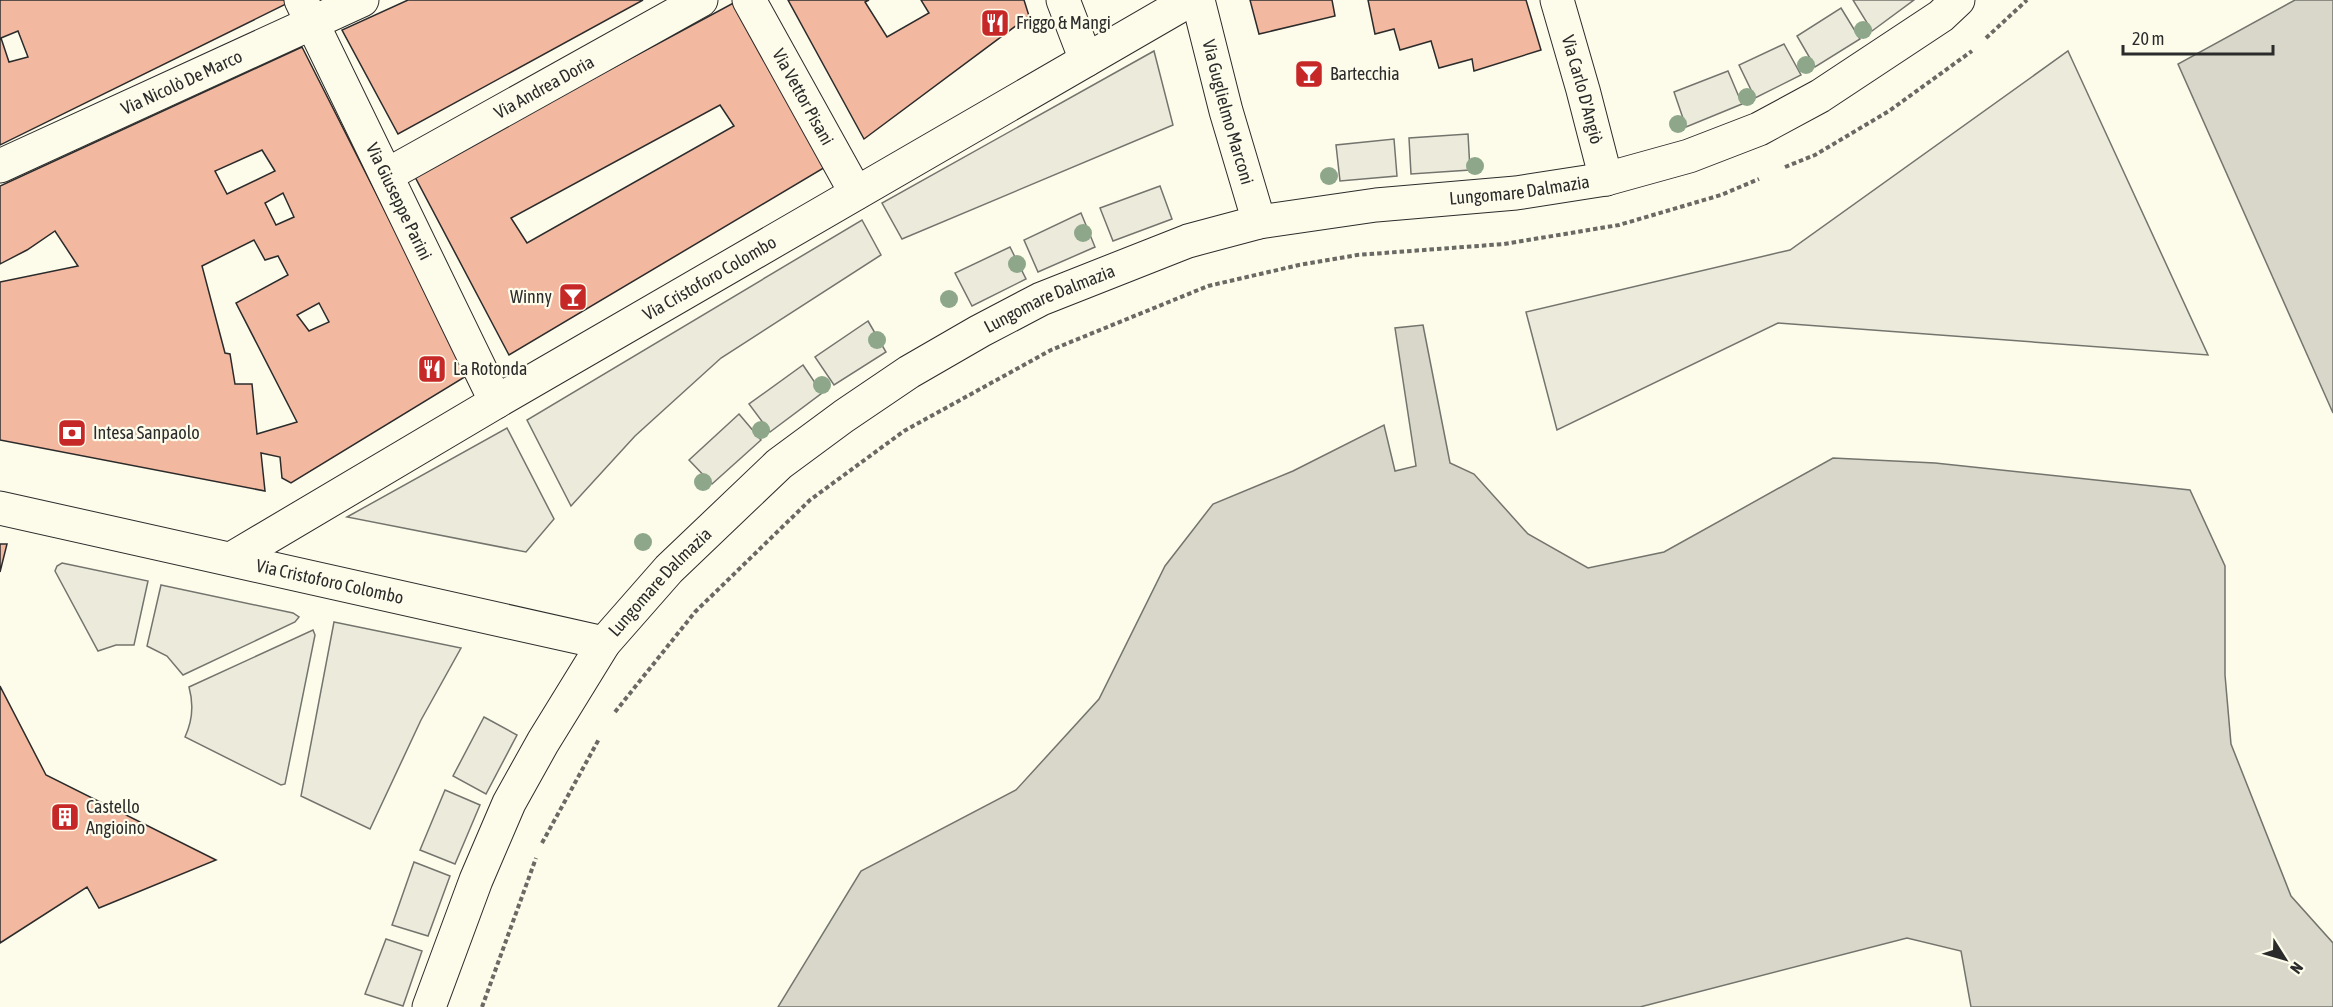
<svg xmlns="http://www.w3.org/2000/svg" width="2333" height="1007" font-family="'Asap Condensed',sans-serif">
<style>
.green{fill:#ecebdb;stroke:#74746e;stroke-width:1.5}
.parking{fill:#eceadb;stroke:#74746e;stroke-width:1.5}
.water{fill:#d8d7c9;stroke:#74746e;stroke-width:1.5}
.building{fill:#f2b8a0;stroke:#2b2b2b;stroke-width:1.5;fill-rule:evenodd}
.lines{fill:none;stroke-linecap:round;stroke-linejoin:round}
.street-casing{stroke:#2b2b2b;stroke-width:35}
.secondary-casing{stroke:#2b2b2b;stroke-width:35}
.path{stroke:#6a6964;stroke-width:4;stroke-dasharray:4.5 3;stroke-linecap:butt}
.street{stroke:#fdfbea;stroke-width:33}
.secondary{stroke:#fdfbea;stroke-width:33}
.tree{fill:#8ea78a}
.labels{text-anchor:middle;stroke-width:4.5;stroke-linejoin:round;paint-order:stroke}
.poi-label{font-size:18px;fill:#2b2b2b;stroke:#fdfbea;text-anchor:start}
.street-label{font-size:18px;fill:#2b2b2b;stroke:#fdfbea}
</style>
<rect width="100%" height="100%" fill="#fdfbea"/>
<path class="green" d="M1154,51L1173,125L902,239L882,203Z
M2068,51L2208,355L1778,323L1557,430L1526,312L1790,250Z
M862,220L881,255L721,358L635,436L571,506L527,420Z
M507,428L554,519L526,552L347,517Z
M62,563L148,581L134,645H116L98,651L55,571L57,566Z
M161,585L293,613L299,617L295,622L183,675L167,656L147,646Z
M334,622L461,648L421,720L370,829L301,796Z
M313,630L315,635L285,784L281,785L185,737C193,720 194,705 189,687Z"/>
<path class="parking" d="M1853,0H1914L1872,31Z
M1841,8L1860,39L1815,67L1797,36Z
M1784,44L1801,75L1755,98L1739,65Z
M1728,71L1742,104L1686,127L1674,92Z
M1468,134L1470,170L1411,174L1409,138Z
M1394,139L1397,176L1340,181L1336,145Z
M1160,186L1172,219L1113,241L1100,208Z
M1081,213L1095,247L1038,272L1024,240Z
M1010,247L1026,279L972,306L955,273Z
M868,321L886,352L834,385L815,357Z
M803,365L822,393L770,432L749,404Z
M739,414L761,440L712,484L689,460Z
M484,717L517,735L486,794L453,776Z
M445,790L480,805L455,864L420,850Z
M414,862L450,876L428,936L392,925Z
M386,939L422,951L403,1006L365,994Z"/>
<path class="water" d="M2295,0H2333V413L2178,64Z
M1423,325L1450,463L1474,474L1528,534L1588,568L1664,552L1833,458L1935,463L2190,490L2225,566V675L2231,744L2291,896L2333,943V1007H1971L1961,951L1907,938L1640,1007H778L861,871L1016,790L1099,699L1165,566L1213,504L1293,471L1384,425L1395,471L1416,466L1395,328Z"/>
<path class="building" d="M0,0H284L286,4L0,145ZM18,31L28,57L9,62L1,38Z
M408,0H643L398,134L342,30Z
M739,0L827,166L509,355L414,175ZM720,105L734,126L527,243L511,218Z
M788,0H869L865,2L887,37L929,13L921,0H1024L1029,16L864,139Z
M1250,0H1332L1335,16L1259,34Z
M1368,0H1526L1541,50L1474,71L1472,59L1439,68L1431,41L1400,50L1394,29L1375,34Z
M302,47L468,375L291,483L282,478L280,457L261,453L265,491L0,440V282L78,266L55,231L27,250L0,264V186ZM262,150L275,171L227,194L215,171ZM283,193L294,217L276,225L265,203ZM254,240L265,260L278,256L288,275L236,303L297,422L257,434L252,384H235L230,354L225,353L202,266ZM319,303L329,322L309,331L297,315Z
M0,544H7L0,572Z
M0,686L46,775L216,860L99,908L87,887L0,943Z"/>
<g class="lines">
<g class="street-casing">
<g id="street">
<path id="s1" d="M301,0L496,402"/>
<path id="s2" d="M749,0L856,193"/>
<path d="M1063,0L1086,60"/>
<path id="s3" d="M1198,0L1226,111L1259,222"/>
<path id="s4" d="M1557,0L1583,90L1606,179"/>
<path id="s5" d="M0,166L362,0"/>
<path id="s6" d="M387,175L701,0"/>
<path id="s7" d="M0,508L604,643"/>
<path id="s8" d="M231,559L496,402L1190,0"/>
</g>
</g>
<g class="secondary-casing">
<g id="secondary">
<path id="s9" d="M429,1007L476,880L509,803L543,742L604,643L669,569L779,464L844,416L909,372L980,331L1041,299L1188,241L1259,222L1376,205L1516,193L1606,179L1689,156L1759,129L1820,96L1941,16L1958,0"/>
</g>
</g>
<path class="path" d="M1986,38L2027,0
M1785,167L1815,155L1889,111L1972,51
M615,712L695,612L810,500L904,431L1051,350L1208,286L1299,265L1357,255L1504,244L1619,225L1721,195L1759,179
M542,843L599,739
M482,1007L536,858"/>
<use href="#street" class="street"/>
<use href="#secondary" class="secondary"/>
</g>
<g class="tree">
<circle cx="1863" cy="30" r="9"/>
<circle cx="1806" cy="65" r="9"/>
<circle cx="1747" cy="97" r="9"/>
<circle cx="1678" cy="124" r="9"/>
<circle cx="1475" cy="166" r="9"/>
<circle cx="1329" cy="176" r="9"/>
<circle cx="1083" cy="233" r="9"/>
<circle cx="1017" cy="264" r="9"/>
<circle cx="949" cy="299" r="9"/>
<circle cx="877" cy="340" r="9"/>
<circle cx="822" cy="385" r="9"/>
<circle cx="761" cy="430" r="9"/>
<circle cx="703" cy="482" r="9"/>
<circle cx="643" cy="542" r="9"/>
</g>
<defs>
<g id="restaurant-square" transform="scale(1.5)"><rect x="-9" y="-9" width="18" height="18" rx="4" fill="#c62828" stroke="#fdfbea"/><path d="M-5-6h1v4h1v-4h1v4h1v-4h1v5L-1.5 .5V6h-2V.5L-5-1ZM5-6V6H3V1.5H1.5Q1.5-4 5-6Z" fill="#fff"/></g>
<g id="bar-square" transform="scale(1.5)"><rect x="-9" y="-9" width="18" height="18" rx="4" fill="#c62828" stroke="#fdfbea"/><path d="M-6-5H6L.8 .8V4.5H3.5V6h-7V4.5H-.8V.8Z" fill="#fff"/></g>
<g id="bank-square" transform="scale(1.5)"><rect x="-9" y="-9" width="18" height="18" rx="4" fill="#c62828" stroke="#fdfbea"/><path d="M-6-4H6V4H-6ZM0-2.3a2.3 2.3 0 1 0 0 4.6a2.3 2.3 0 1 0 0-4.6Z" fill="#fff"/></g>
<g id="building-square" transform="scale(1.5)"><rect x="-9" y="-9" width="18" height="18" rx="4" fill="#c62828" stroke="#fdfbea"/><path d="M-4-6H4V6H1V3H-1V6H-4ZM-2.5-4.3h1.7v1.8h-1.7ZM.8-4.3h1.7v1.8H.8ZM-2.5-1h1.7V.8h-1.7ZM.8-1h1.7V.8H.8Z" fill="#fff"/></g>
</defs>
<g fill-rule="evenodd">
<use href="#restaurant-square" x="995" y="23"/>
<use href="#bar-square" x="1309" y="74"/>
<use href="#bar-square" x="573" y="297"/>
<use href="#restaurant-square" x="432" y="369"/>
<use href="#bank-square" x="72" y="433"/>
<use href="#building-square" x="65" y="817"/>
</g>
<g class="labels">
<g class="poi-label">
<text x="1016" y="29">Friggo &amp; Mangi</text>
<text x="1330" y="80">Bartecchia</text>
<text x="552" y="303" text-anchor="end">Winny</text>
<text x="453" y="375">La Rotonda</text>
<text x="93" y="439">Intesa Sanpaolo</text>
<text x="86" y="813">Castello<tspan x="86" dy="21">Angioino</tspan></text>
</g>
<g class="street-label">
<text dy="6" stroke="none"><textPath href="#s5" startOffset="200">Via Nicolò De Marco</textPath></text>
<text dy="6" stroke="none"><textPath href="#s6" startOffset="180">Via Andrea Doria</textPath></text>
<text dy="6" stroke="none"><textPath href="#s4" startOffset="93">Via Carlo D'Angiò</textPath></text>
<text dy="6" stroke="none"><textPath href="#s2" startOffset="111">Via Vettor Pisani</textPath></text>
<text dy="6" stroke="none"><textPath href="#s3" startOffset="116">Via Guglielmo Marconi</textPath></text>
<text dy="6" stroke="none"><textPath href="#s9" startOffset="1460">Lungomare Dalmazia</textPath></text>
<text dy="6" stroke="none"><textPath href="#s1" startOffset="224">Via Giuseppe Parini</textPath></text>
<text dy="6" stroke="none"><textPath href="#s8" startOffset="555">Via Cristoforo Colombo</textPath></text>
<text dy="6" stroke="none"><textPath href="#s9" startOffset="974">Lungomare Dalmazia</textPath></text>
<text dy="6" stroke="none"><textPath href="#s7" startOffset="338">Via Cristoforo Colombo</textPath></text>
<text dy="6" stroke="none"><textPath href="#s9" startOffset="488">Lungomare Dalmazia</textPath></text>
</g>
</g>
<g transform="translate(2285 959) rotate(127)" stroke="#fdfbea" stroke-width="4.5" paint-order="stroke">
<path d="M0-4.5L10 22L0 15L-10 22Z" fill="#2b2b2b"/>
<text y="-9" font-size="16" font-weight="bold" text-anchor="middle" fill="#2b2b2b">N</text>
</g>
<path d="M2123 45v9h150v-9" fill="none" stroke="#2b2b2b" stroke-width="3"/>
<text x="2132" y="45" font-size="18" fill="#2b2b2b" stroke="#fdfbea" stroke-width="4.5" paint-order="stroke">20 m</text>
</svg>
